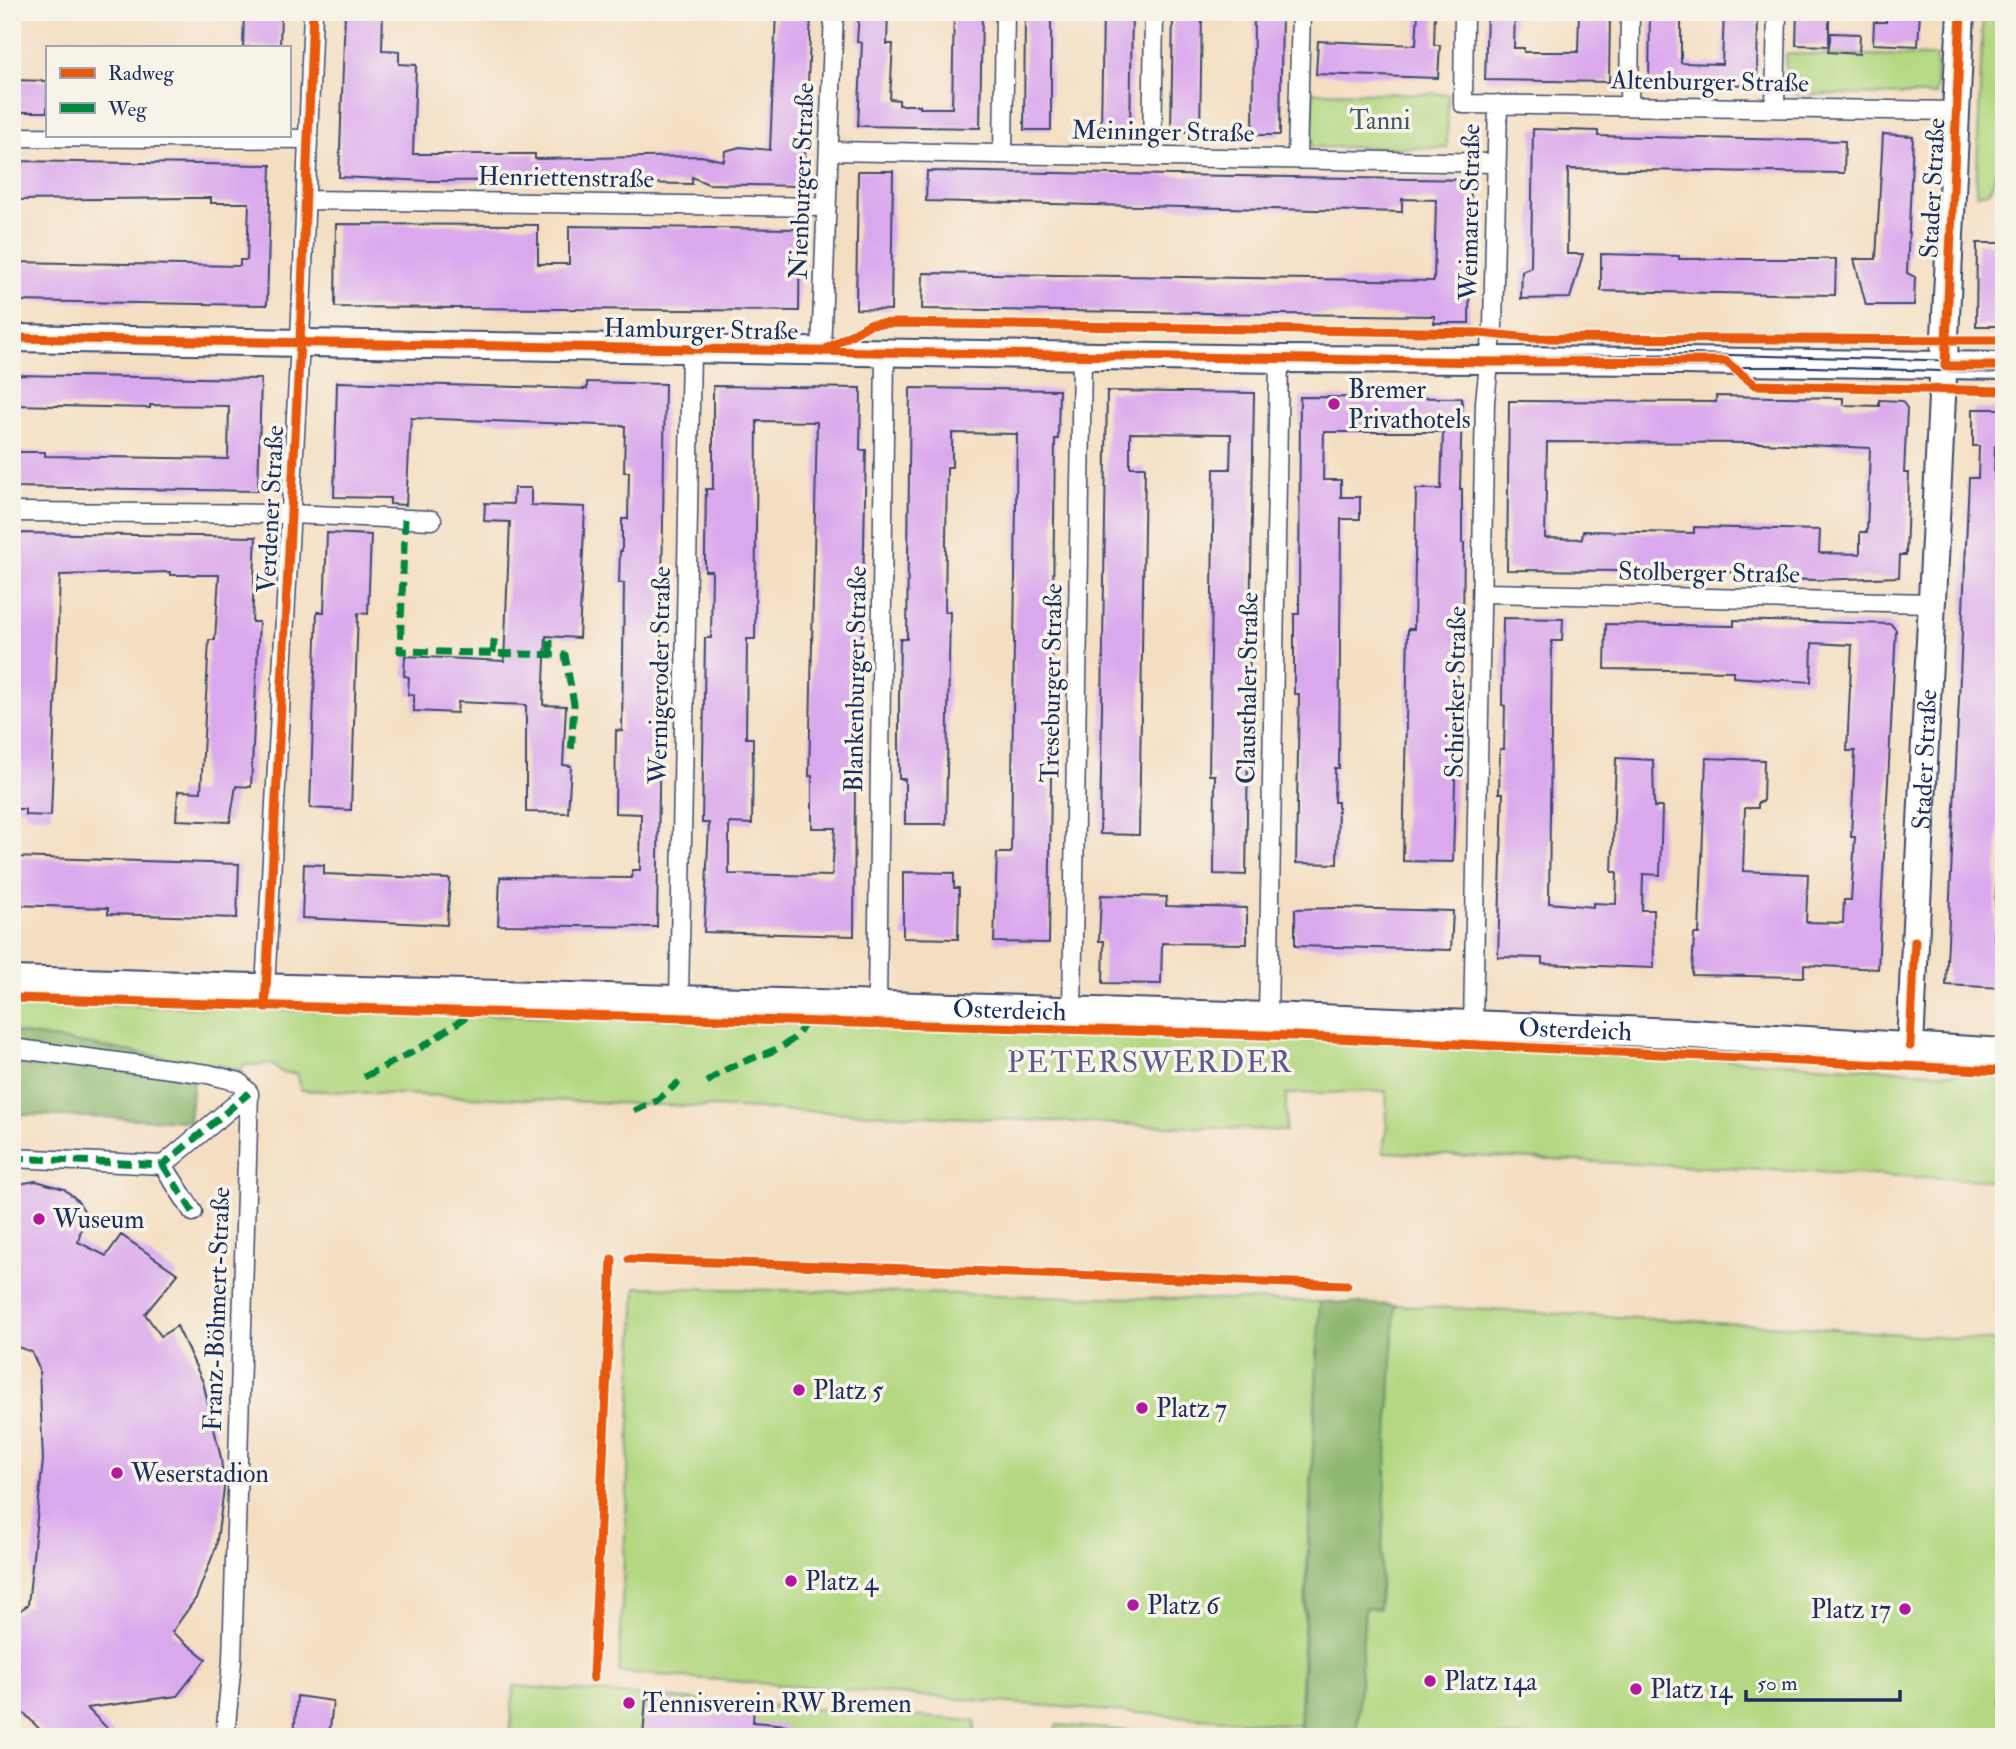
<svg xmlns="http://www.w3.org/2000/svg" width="2016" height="1749" font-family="'IM FELL Double Pica',serif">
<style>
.green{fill:#b3d881;stroke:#678470;stroke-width:2}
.forest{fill:#8eb86f;stroke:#547466;stroke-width:2}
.building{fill:#daa9ed;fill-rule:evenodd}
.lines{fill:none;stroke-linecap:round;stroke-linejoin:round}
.street-casing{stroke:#3c496d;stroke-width:21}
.secondary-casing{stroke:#3c496d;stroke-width:30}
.primary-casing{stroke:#3c496d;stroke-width:32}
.street{stroke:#fff;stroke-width:18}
.secondary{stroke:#fff;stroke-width:26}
.primary{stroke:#fff;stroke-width:28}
.tram{stroke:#1b2f5e;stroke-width:2}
.quiet{stroke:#00873e;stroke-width:7;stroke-dasharray:14 7;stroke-linecap:butt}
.cycleway-casing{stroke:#f7f3e8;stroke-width:13}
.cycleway{stroke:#e8590c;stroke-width:9}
.poi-dot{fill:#b5179e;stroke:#f7f3e8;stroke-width:2.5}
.labels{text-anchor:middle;stroke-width:7;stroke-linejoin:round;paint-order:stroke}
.street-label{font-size:26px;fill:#1b2f5e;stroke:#f7f3e8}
.park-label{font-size:26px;fill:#415967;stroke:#f7f3e8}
.poi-label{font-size:26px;fill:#1b2f5e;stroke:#f7f3e8;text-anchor:start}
.quarter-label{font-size:30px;letter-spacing:2px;fill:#5e5a90;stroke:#f7f3e8}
</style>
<rect width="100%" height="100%" fill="#f7f3e8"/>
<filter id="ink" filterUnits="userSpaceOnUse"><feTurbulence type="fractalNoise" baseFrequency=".0143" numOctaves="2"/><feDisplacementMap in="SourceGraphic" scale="14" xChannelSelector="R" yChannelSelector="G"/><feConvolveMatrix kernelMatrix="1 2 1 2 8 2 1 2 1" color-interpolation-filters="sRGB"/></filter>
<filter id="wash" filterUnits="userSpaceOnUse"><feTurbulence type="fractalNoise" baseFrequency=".00686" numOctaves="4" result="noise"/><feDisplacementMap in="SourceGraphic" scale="28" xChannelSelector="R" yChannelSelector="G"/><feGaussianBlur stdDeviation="1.57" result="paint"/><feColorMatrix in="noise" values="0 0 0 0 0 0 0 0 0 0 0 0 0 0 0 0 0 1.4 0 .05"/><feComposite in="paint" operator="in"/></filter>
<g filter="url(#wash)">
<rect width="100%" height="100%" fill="#f4dec1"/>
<path class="green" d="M1983,12H2004V151L1991,187L1988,192L1976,194Z
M1786,54L1937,56L1936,95L1793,94L1785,85Z
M1313,92L1448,94L1447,148L1312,147Z
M12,1003C676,1020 1341,1031 2004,1077V1181L1383,1152L1387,1124L1386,1091L1286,1094V1131L301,1090L297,1073H283L271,1064L243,1065L242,1070L12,1032Z
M636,1287L1320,1302L1299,1726L619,1672Z
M1395,1305L1820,1328L2004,1342V1737H1349L1371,1328Z
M514,1686L975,1721V1737H509Z
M1057,1725L1214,1737H1052Z"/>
<path class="forest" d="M12,1032L242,1070V1083L194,1072L189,1121L12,1114Z
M1320,1302L1395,1305L1379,1609L1365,1608L1357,1730L1372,1732V1737H1300Z"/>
<g id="blocks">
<path class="building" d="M244,12H281L280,47H243Z
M345,12H383L382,50L399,51V64L416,65L413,154H535V159L701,156L724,161L725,151L740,147L770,150L776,12H811L804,179L796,186L708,184L692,177V184L614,183L593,186L581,180L430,181L339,177Z
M859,12H888L887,44H893L890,99L899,100V105H920V108H952L954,12H982L980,128L858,126L862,43L857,42Z
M1025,12H1051V130H1024Z
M1103,12H1132L1130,131L1101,130Z
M1173,12H1202L1200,132H1171Z
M1254,12H1282L1280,135H1253Z
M1418,12H1435L1434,45H1440L1438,78L1316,74L1318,41L1416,45Z
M1487,12H1515L1514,48H1524V52H1578L1579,12H1610L1609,82L1485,80Z
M1650,12H1681V63L1722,64L1724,12H1758L1757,85L1649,83Z
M1797,12H1829V46L1796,45Z
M1887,12H1920L1918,46L1873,44L1874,22H1886Z
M1831,33L1860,34L1859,54L1828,52Z
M12,80L47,81V112H12Z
M1533,129L1598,131V136L1845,141L1844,173L1568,169L1567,254H1583L1570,298L1521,299L1522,271L1531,267Z
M1883,134L1913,136L1907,273L1915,277L1914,305H1866L1854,259H1876Z
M12,161L271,165L267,305L12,301V262L240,266V260H247L249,203H211V198H192L12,200Z
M858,171H893L891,310L856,309Z
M927,171L1471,180L1469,323H1434V316L922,309L923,273L1434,281L1436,200L1402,199V212L926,201Z
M336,224L538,225V264H569V226L800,229L799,311L335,307Z
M1977,243H2004V326H1976Z
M1601,254L1679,256V259H1836L1835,295L1601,291Z
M12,375L261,379L258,491L12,487V452H45V456L228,459L229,406L150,405V408L12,405Z
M337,382L587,389V382L665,384L657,927L498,925L500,877L632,878V870H640L641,814L615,813L616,730L622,731L624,583H619L620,551H622V519H628L629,472H624L625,426L411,418L406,505L390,504V498L334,497Z
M713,386L861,388L860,450H866L859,777H855L854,936L704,932L709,823H702L705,638H711L712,571H705V550L706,489H713ZM757,421L817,422L809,776H812V828H835L832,876L729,874V823L752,824L753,738H746L747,639H755Z
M910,388L1059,390L1058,439H1055L1049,943L994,942L997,853H1011L1017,434L952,433V467H947L945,612H950L946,824H905V779H899V700L900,639H907Z
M1107,391L1254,393L1246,875L1214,874L1215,775H1209L1214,469H1230L1231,434L1130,433V467H1145L1139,835L1100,834Z
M1716,396L1843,398V405L1879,406V400L1902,401L1907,408L1904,473H1909L1906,555H1900L1899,577L1818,580L1774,579V573L1734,572L1507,570L1509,401L1716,402ZM1547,442L1763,443L1870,448L1867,532H1860V554L1819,553L1820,530L1694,527V533L1583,531L1582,539L1545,538Z
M1300,397L1462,398L1460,489H1462V543H1464L1463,624H1459L1453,862L1403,861L1408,629H1414L1416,489H1441L1443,432H1324L1323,480H1341V497H1360V519H1341L1339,768H1335L1334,802H1338L1337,864L1296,863L1299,694H1294V614H1299Z
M1973,409H2004V446H1995L1994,479H2004V695L1994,939H2004V988L1946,985L1969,478H1978L1979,446H1973Z
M514,488H531V505L585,507L579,638L546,636L543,705L566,706L563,765L571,766L568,813L526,812V705L458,702L457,713L414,711V695H408L409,677L404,676L405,656L504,661L510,522L484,521L485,503L513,504Z
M16,533L256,537L252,622H259L251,787L236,786L230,822L176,820L178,791L201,792L209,640H215L219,575H170V572L60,575L51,816L25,815V809H14L17,678H12V595Z
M327,533L371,535L368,614L358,613L351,810L310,808L317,612H324Z
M1503,618L1563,619L1562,641H1552L1549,903L1593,907V903L1616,904L1617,872H1612L1616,758L1653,760L1654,807H1662L1660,875L1643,874L1642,910H1653L1654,968L1542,964V958L1498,957L1503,793H1499L1500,749H1504L1505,706L1502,705Z
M1734,620L1891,624L1896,630L1878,969L1804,965V977L1692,975L1694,934H1699L1706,758L1764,760L1763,802H1758V808H1745L1743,871L1808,874L1806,922L1843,923L1844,900H1851L1855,837H1851L1855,751H1847L1852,645L1812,643L1811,682L1733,677V671L1605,669L1606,624L1734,626Z
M12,857L239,864L237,918L108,914V908L12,905Z
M304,864L324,865V874L450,879L447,925L302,918Z
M903,872L954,873V888H959L958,939L903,938Z
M1101,895L1167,897L1166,906L1247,908V944L1162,943L1161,984L1103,983L1104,941H1099Z
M1339,908L1453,911L1451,950L1295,946V909Z
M36,1181L64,1189L76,1199L85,1212L78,1242L106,1256L121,1235L178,1274L145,1314L161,1336L177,1326L203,1382L221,1458L224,1489L216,1547L196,1598L172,1632L206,1659L177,1696L87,1708L116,1737H47L25,1714L12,1715V1616L28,1605L43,1460L39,1369L32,1352L12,1345V1185Z
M297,1696L333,1701L329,1737H294Z
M646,1698L754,1708L753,1722L786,1725L785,1737H643Z"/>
</g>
</g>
<g filter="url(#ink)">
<use href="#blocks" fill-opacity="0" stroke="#3c496d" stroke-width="2"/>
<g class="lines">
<g class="street-casing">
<path id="street" d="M1464,12L1463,104L1957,111
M1629,106L1630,12
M1775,108L1777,12
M12,137L308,139
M829,151L1496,163
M1003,154L1005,12
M1152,157L1154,12
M1297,159L1301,12
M305,200L827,207
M821,352L834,12
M12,512L290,514L432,520
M1484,593L1932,603
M265,988L300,342L313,12
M679,1000L691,350
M877,1005L885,353
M1072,1011L1082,356
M1268,1017L1279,359
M1473,1025L1485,402L1493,326L1498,104
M12,1048L208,1074L239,1082L249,1093L232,1661L225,1737
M12,1158L163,1165L249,1093
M163,1165L193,1212"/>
</g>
<g class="secondary-casing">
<g id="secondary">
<path d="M12,338L1279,359L1684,361L2004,366"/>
<path id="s1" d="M1910,1046L1961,12"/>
</g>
</g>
<g class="primary-casing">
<g id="primary">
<path id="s2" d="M12,981L1268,1017L1676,1033L2004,1053"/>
</g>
</g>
<use href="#street" class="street"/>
<use href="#secondary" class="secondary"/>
<use href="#primary" class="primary"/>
<path class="tram" d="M12,343L1488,367H1813L2004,373
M768,345L859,347
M1510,357L1692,354L2004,362"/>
<path class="quiet" d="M405,519L400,651L565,655L574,704L571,755
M493,653L495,632
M550,654V635
M364,1077L422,1047L472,1013
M707,1082C716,1076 726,1069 736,1065C761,1053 794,1050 805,1022
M634,1111L656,1101L679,1082
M12,1158L163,1165L249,1093
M163,1165L193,1212
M1998,1705H2004"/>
<g class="cycleway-casing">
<path id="cycleway" d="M1961,12L1945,366H2004
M12,338L1489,362L1725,361L1755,385L2004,391
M821,352L870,324L896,323L1480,333L1530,338L2004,340
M12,998L1295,1036L2004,1071
M265,1008L300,342L313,12
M1910,1046L1915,941
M629,1259L1347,1285
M593,1678L612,1259"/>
</g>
<use href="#cycleway" class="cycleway"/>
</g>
</g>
<g class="poi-dot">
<circle cx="1334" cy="404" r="7"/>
<circle cx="39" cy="1219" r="7"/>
<circle cx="799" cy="1390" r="7"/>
<circle cx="1142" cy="1408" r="7"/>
<circle cx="117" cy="1473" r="7"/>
<circle cx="791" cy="1581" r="7"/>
<circle cx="1133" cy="1605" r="7"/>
<circle cx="1905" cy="1609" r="7"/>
<circle cx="1430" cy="1681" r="7"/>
<circle cx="1636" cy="1689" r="7"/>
<circle cx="629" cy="1703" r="7"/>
</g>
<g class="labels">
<g class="street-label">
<text transform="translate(1710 81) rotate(1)" y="9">Altenburger Straße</text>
<text transform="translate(1163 131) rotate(1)" y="9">Meininger Straße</text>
<text transform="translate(566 177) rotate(1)" y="9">Henriettenstraße</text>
<text transform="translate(801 181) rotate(-88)" y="9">Nienburger Straße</text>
<text transform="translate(1932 188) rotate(-87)" y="9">Stader Straße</text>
<text transform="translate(1469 212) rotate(-89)" y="9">Weimarer Straße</text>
<text transform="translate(701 329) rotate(1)" y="9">Hamburger Straße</text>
<text transform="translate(270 509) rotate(-87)" y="9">Verdener Straße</text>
<text transform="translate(1709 572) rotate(1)" y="9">Stolberger Straße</text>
<text transform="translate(659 675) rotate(-89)" y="9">Wernigeroder Straße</text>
<text transform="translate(855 679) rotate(-89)" y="9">Blankenburger Straße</text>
<text transform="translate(1051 683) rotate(-89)" y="9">Treseburger Straße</text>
<text transform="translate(1247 688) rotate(-89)" y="9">Clausthaler Straße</text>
<text transform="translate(1455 692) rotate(-89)" y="9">Schierker Straße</text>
<text dy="9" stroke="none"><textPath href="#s1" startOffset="287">Stader Straße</textPath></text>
<text dy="9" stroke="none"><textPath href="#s2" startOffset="998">Osterdeich</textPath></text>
<text dy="9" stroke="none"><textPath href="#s2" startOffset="1564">Osterdeich</textPath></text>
<text transform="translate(216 1309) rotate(-88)" y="9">Franz-Böhmert-Straße</text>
</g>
<g class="park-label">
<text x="1380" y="129">Tanni</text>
</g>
<g class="poi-label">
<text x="1348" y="398">Bremer<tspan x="1348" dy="30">Privathotels</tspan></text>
<text x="53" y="1228">Wuseum</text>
<text x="813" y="1399">Platz 5</text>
<text x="1156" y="1417">Platz 7</text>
<text x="131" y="1482">Weserstadion</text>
<text x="805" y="1590">Platz 4</text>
<text x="1147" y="1614">Platz 6</text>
<text x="1891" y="1618" text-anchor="end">Platz 17</text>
<text x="1444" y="1690">Platz 14a</text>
<text x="1650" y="1698">Platz 14</text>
<text x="643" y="1712">Tennisverein RW Bremen</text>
</g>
<g class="quarter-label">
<text x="1150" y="1072">PETERSWERDER</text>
</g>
</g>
<rect width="2016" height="1749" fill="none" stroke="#f7f3e8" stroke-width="42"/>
<rect x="46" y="46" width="245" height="91" fill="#f7f3e8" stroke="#9fa5b1" stroke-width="2"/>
<rect x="60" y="68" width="35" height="10" fill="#e8590c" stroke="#9fa5b1" stroke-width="2"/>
<text x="108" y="80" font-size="21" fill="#1b2f5e">Radweg</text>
<rect x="60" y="103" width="35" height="10" fill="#00873e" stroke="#9fa5b1" stroke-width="2"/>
<text x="108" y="116" font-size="21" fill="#1b2f5e">Weg</text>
<path d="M1746 1690v10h154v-10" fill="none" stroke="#1b2f5e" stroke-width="3.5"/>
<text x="1757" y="1690" font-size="21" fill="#1b2f5e" stroke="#f7f3e8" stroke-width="5" paint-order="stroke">50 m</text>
</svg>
